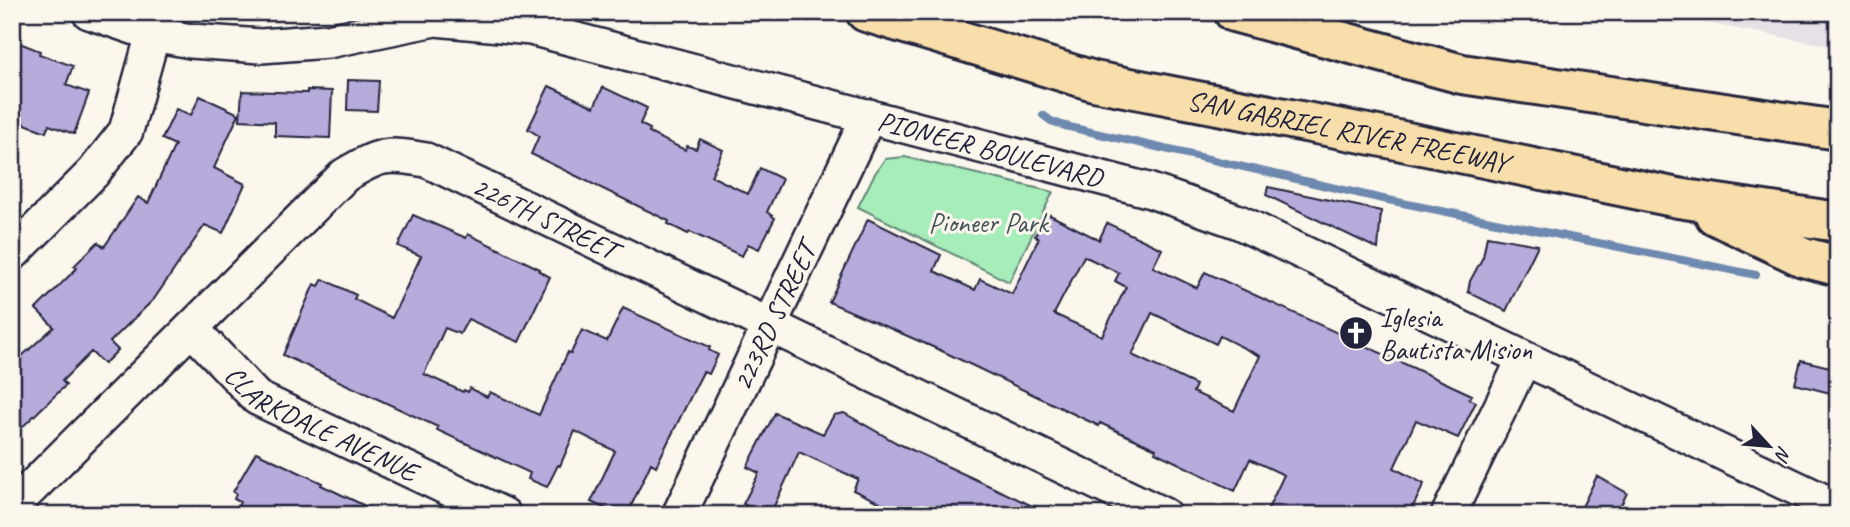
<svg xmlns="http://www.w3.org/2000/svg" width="1850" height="527" font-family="Caveat,sans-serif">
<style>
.built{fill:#e7e0e7}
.green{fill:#a6edb9;stroke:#64887a;stroke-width:2}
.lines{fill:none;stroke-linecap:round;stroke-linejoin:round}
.stream{stroke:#6e89af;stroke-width:8}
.building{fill:#b7abdc;stroke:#22223b;stroke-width:2;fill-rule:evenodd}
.minor-casing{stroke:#22223b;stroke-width:38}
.highway-casing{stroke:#22223b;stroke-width:44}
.minor{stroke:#fbf7ec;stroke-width:33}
.highway{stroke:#f8deab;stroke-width:38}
.labels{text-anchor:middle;stroke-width:6;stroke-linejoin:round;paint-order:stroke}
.street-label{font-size:28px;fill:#22223b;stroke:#fbf7ec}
.park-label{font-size:28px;fill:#43555a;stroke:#fbf7ec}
.poi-label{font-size:28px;fill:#22223b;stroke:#fbf7ec;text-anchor:start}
</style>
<rect width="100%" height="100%" fill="#fbf7ec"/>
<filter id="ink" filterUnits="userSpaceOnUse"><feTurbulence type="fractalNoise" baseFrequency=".0143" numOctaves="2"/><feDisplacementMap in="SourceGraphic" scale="14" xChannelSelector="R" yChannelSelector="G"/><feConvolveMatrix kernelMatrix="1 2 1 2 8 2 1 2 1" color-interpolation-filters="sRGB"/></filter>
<g filter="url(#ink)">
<path class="built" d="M1645,12H1838V47Z"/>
<path class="green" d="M905,157L1053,192L1009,282L858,207L874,175L885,159Z"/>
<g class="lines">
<path class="stream" d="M1043,115L1051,121L1065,126L1383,199L1756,275"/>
</g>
<path class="building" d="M12,40L40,51L39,54L73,66L66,85L89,93L74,134L49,125L46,132L12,119Z
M348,80L379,81L377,111L347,110Z
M549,86L594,107L603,87L647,108L640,124L650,129L649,133L685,150L687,146L696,149L700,139L723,150L711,176L748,194L760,168L782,179L767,212L775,218L759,249L748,244L742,256L690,232L688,234L668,224L669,221L531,154L539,136L528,129Z
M307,90L332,91L330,138L275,136V122L240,120L242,91L307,93Z
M200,96L239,114L214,168L245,184L223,233L205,225L154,299L110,342L118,350L104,364L91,352L62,381L66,385L12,437V365L54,327L36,309L77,268L74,266L98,242L104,247L138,197L148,203L175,145L162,139L176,109L191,115Z
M1268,187L1381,211L1378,249L1266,195Z
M1046,213L1099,240L1107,223L1162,249L1153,267L1197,288L1205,272L1472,395L1469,399L1476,402L1458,438L1416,420L1394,468L1424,484L1409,515H1265L1284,475L1250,459L1235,491L1155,452L1156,449L1100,423L1099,426L942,351L829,302L868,219L941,255L934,271L975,290L980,279L1012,294L1039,238L1035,236ZM1084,256L1119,273L1115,281L1126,287L1102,336L1054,314ZM1152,313L1216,344L1220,336L1260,356L1234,411L1193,392L1196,385L1132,355Z
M413,215L466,238L468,234L540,269L539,271L550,277L519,342L468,319L460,334L445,328L424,374L463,392L464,390L468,392L470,388L487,397L490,392L539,415L568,352L571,353L582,330L607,341L623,308L710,347L709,350L718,355L709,374L703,372L656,466L651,463L627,515H619L591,502L615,451L575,431L560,466L558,465L547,487L528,479L530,473L437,430L438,427L283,355L314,284L319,286L323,279L356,295L354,299L392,318L421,256L398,246Z
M1487,236L1538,245L1506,311L1468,292L1470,281L1483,257Z
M1801,360L1838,369V395L1795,384Z
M775,413L823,434L834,415L844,413L897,443L1052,515H906L853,490L858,479L799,452L770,515H765L743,504L759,473L747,467Z
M256,452L322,483L321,485L384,515H234L240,502L234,499L236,494L233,492Z
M1597,476L1627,493L1616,515H1578Z"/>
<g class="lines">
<g class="minor-casing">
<g id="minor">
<path id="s1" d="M89,12L153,34L191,41L261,46L328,41L435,19L531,28L1148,190L1239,222L1838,508"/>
<path d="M12,254L93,173L126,131L153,34"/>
<path id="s2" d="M192,329L257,398L504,515"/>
<path id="s3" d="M12,507L345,175C380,154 386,153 426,160L1164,515"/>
<path id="s4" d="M679,515L869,116"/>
<path d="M1448,515L1524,359"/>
</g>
</g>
<g class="highway-casing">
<g id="highway">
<path id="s5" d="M866,12L1094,81L1378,136L1678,198L1838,222"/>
<path d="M1234,12L1462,74L1838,130"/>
<path d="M1715,215L1803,257L1838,266"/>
</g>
</g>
<use href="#minor" class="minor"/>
<use href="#highway" class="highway"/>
</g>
</g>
<defs>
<g id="church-disc" transform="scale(1.75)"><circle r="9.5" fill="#22223b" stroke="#fbf7ec"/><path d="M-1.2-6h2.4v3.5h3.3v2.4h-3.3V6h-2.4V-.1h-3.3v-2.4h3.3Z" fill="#fff"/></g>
</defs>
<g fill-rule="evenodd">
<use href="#church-disc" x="1356" y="333"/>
</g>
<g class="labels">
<g class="street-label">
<text dy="10" stroke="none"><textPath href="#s5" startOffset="497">SAN GABRIEL RIVER FREEWAY</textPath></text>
<text dy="10" stroke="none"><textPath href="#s1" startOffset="924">PIONEER BOULEVARD</textPath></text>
<text dy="10" stroke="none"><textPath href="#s3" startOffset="688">226TH STREET</textPath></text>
<text dy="10" stroke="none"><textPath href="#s4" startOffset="220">223RD STREET</textPath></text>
<text dy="10" stroke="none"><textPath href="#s2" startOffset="163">CLARKDALE AVENUE</textPath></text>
</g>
<g class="park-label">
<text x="988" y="232">Pioneer Park</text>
</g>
<g class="poi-label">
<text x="1380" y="327">Iglesia<tspan x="1380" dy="32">Bautista Mision</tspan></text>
</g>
</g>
<rect width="1850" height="527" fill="none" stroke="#fbf7ec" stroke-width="42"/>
<rect x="21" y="21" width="1808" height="485" fill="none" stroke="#22223b" stroke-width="2.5" filter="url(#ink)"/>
<g transform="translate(1769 446) rotate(116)" stroke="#fbf7ec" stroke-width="5" paint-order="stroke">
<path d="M0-5L12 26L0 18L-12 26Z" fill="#22223b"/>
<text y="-10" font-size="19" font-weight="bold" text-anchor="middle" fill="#22223b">N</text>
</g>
</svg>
